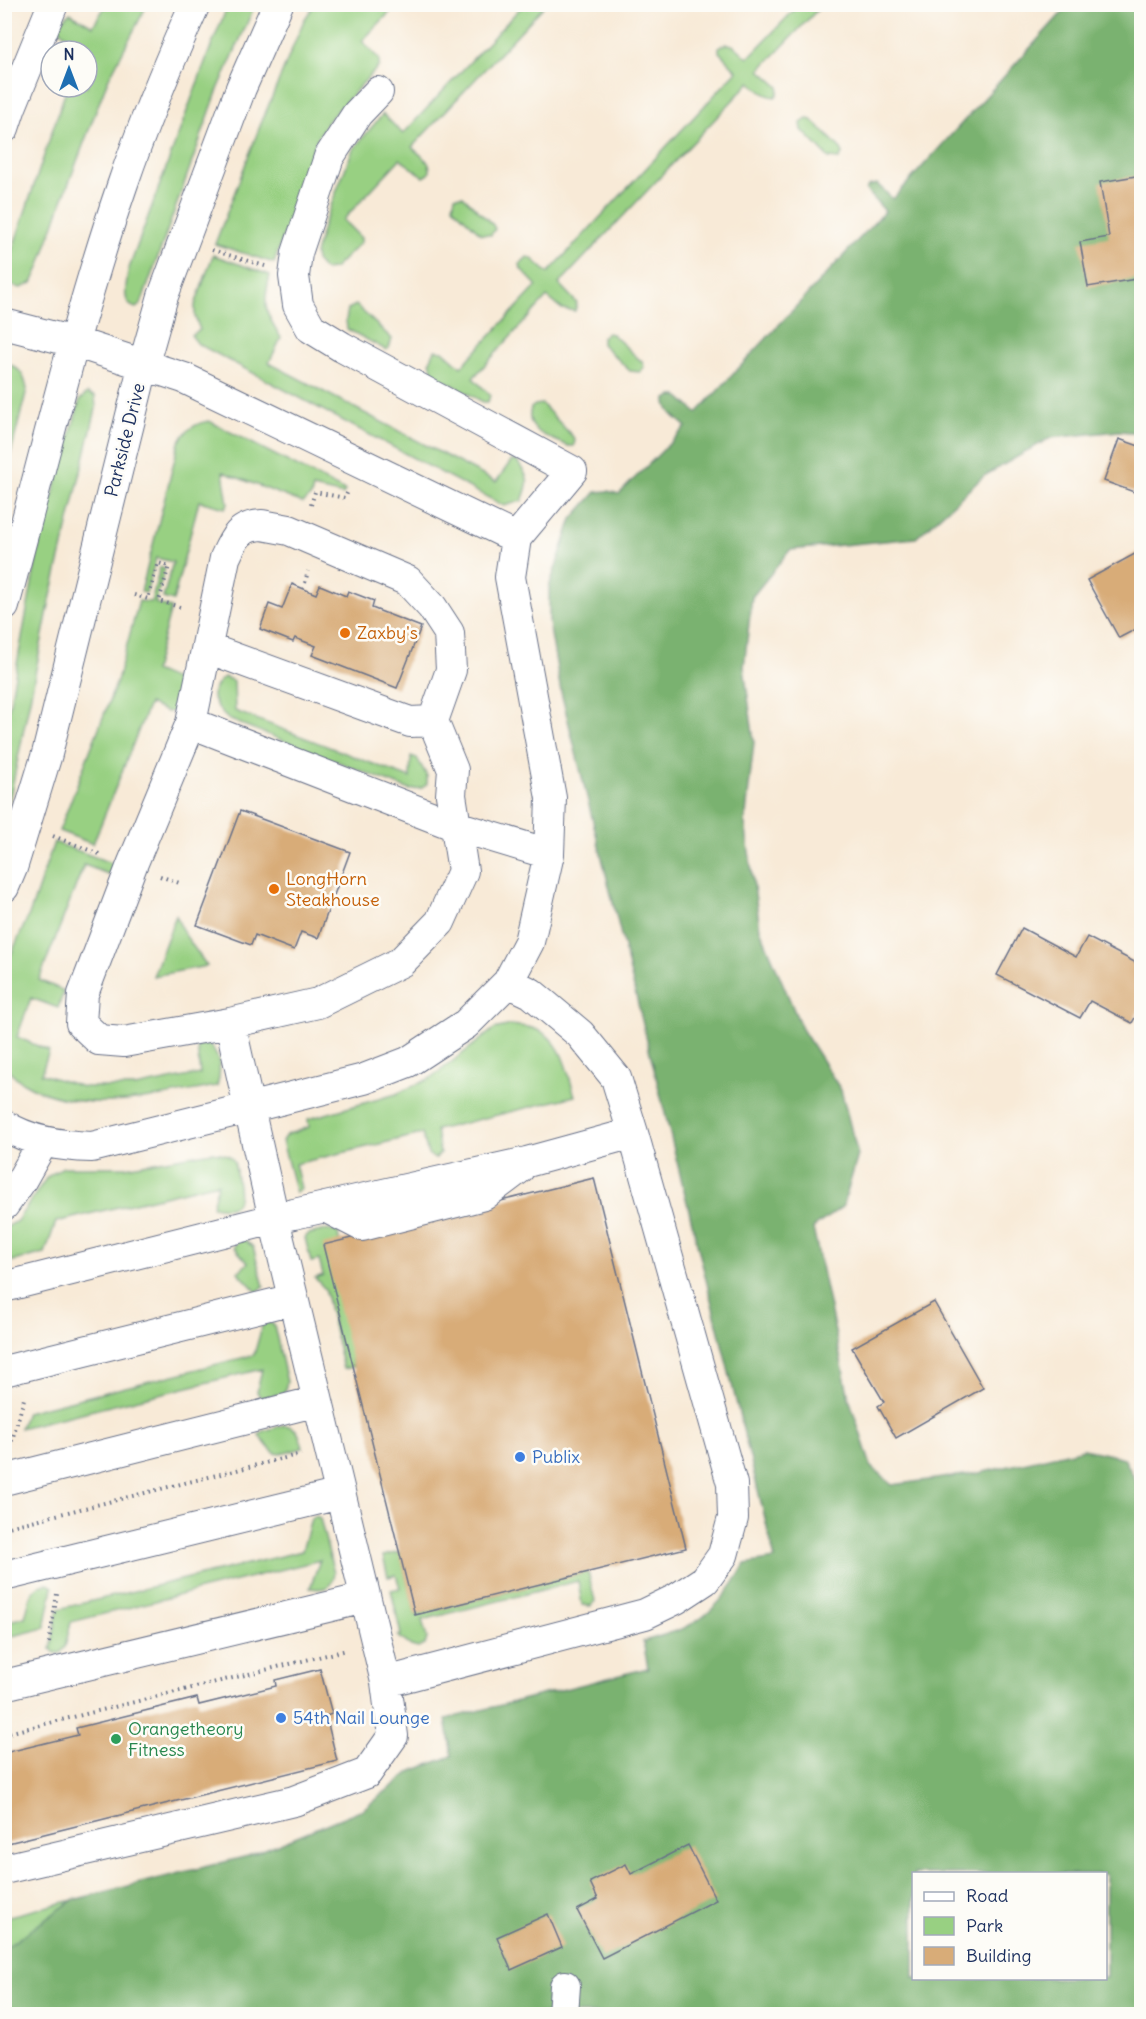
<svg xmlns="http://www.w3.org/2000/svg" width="1146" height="2019" font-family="Delius,sans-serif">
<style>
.green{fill:#98d082;stroke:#5a8070;stroke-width:1.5}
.forest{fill:#7ab270;stroke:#4a7067;stroke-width:1.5;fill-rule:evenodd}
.building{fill:#d8ac78}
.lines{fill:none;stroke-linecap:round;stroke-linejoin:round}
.minor-casing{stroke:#687088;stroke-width:32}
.path{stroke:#687088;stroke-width:4;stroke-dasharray:1.5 4.5;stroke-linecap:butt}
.minor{stroke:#fff;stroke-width:30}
.food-dot{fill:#e8710a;stroke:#fdfcf7;stroke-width:2}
.shop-dot{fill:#3f7fe0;stroke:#fdfcf7;stroke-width:2}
.leisure-dot{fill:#2e9e5b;stroke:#fdfcf7;stroke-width:2}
.labels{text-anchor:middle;stroke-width:5;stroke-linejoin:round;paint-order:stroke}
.street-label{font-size:18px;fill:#1b2f5e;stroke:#fdfcf7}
.food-label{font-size:18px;fill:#c56008;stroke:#fdfcf7;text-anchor:start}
.shop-label{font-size:18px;fill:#366cbe;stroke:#fdfcf7;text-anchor:start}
.leisure-label{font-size:18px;fill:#27864d;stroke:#fdfcf7;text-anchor:start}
</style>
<rect width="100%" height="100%" fill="#fdfcf7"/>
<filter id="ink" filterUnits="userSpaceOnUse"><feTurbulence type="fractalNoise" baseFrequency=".0167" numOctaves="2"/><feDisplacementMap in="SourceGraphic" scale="12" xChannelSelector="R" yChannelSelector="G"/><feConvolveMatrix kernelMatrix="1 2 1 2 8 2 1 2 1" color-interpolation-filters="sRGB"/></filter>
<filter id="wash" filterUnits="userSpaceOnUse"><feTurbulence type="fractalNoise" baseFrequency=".008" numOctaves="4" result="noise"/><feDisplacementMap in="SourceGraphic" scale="24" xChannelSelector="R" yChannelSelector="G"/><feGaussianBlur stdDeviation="1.35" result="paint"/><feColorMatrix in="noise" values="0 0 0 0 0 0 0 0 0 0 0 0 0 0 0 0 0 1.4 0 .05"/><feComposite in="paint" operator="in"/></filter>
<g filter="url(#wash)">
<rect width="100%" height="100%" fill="#f8ead7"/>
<path class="green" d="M315,4L397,5L362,41L379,59V66L327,122L315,143L274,263L215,244L260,126L304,20Z
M524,4L545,5L412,147C419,155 434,162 429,174L424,177L400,159L343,220L361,238V242L334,269L324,270L316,261L315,254L324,223L353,149L383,114L403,134Z
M106,5H147L107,82L62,201L39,268L32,283L21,288L5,284V266H7L67,87H87V51H81L85,43C70,38 45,31 70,13L93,26Z
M228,5H255L217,92L141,304L136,308C120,304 127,284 128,271L208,54Z
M799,5H822L760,70L779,87L778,94L775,97C764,96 758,89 750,82L559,284L577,303L575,311L562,309L547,297L473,378L490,395L488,402H483L433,374L430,361L435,350L443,351L461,367L537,286L521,269L520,264L527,257L531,258L548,273L737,71L719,52V47C732,38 739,51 748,58Z
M807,119L812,120L841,149L843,153L839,159L829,158L802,130L801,123Z
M455,196H463L493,225L495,229L491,235L481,234L453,207Z
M213,255L270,275C262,308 265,310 281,338L269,363L496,482L511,461H517C530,479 530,481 522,501L504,506L198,344L191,335L200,330L195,317V305Z
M356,305L392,339L389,348L386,350L347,329L346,320L348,309Z
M607,333L612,334L642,362L644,367L640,372L630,371L602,344V337Z
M5,362C20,368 24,374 27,389L5,476Z
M87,393L95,396L96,409L50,600L12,788L5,817V729L40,540L80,400Z
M542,404L575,439L574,446H568C550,437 524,433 531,408L535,405Z
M209,421L345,491L343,495L313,488L311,496L303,503L223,472L228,504L225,508L199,501L173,601L163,598L173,562L156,558L146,593L141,592L179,442C187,429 194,424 209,421Z
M160,567L165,568L155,603L171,608L154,671C182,683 186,680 174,711L167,712L149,704L93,844L59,831L117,681L139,601L151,602Z
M224,677L234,681L235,711L410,778L411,756L417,758L427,776V784L422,788L410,790L228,719C213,705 205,693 224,677Z
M54,842L114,864L112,872L108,874L84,865L39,980L64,991L58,1008L31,998L17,1037L49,1051L41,1074L83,1087H135L200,1074L197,1046L208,1044C221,1056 222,1070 217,1086C154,1097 81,1118 22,1082C16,1078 10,1071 5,1066V968L31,910Z
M176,915L183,932L207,966L153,976Z
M511,1025C519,1026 528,1026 535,1029C563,1038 567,1072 575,1096L436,1130L440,1153L435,1159L428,1154L422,1134L295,1164L301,1188L296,1193L282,1141L286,1135L309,1127L308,1119L396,1094L431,1078L494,1029Z
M212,1152C219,1153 229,1153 233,1160C236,1165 236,1174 237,1179C242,1205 237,1211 212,1206L218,1183L56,1222L45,1253L5,1263V1228L17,1221L47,1177L63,1167H125Z
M327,1230L338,1232L353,1367L343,1369L325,1289L315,1278L323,1275L319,1260L311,1262L305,1238L308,1234Z
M238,1240H245L253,1247L264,1286L257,1292L238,1272L248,1263L234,1247Z
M263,1323H270L274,1325L287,1382L284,1393L261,1398L257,1392L262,1369L20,1428L26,1412L254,1355Z
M284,1425C298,1426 300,1436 303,1448C274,1456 277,1459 259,1435L264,1431Z
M316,1516L320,1518L334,1573C332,1589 325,1590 310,1588L320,1560L71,1622L65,1647L60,1653H55L51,1649L58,1609L302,1551L311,1519Z
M400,1552L416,1615L588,1572L595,1601L591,1606L582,1605L578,1581L422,1620L427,1638L425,1645L418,1648L411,1646L398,1636L401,1635L391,1590L400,1588L396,1575L388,1577L383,1556Z
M48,1584L53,1587L45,1628L5,1638V1622L25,1617C30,1601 29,1585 48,1584Z
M73,1900L5,1949V1917Z"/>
<path class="forest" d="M1069,5H1141V433L1119,431L1050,438L984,476L916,538L790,550L752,597L744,667L754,742L745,823L760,929L802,1029L841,1090L858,1155L843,1206L813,1228L849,1398L871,1466L892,1485L979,1473L1084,1449L1124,1458L1141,1492V2014H5L4,1949L73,1900L248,1856L363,1809L412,1771L452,1756L446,1719L648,1668L643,1641C658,1637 674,1633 688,1626C713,1614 732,1588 745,1564L775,1559L561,692L549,623V587L572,519L596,492L608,491L619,494L686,427C678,419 665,412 666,399L672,396H678L697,413L885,211L866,190L868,186L877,184L893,199ZM914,1874H1106V1978H914Z"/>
<g id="blocks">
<path class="building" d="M1142,175V278L1088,287L1080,242L1109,237L1100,182Z
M1119,439L1142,447V495L1104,481Z
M1142,550V626L1119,638L1087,580Z
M292,584L316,594L320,585L346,596L348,591L374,601L372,608L421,627L397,688L312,655L316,646L295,638L293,642L260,629L269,604L282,609Z
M240,811L350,852L318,938L301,932L294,950L255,935L251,945L197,925Z
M1022,928L1076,957L1087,937L1142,966V1005L1132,1023L1090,1001L1080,1018L997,975Z
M594,1178L686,1548L415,1615L323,1245Z
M934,1302L983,1388L896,1438L878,1406L884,1402L852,1348Z
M320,1669L332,1714L326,1716L337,1761L4,1844V1753L78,1735L76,1728L197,1698L199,1705L276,1686L275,1680Z
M688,1845L716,1900L602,1958L577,1910L598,1899L590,1882L626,1864L631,1874Z
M548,1914L562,1947L511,1970L497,1937Z"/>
</g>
</g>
<g filter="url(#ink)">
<use href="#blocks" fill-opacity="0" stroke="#687088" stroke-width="1.5"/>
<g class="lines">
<g class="minor-casing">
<path id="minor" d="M4,128L11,107L53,4
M4,324L74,342L184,378L516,538
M262,525L289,530L408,581L432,607L449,633L451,670L433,721L453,770L451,795L463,871L440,922L401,962L318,1003L230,1023L124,1042L99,1040L81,1023L83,994L132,865L191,723L225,558C234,538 239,526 262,525Z
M4,606C42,466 75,323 122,186C143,124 168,64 195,4
M207,648L410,722L433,721
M191,723L456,826L549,854
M4,887L12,868L47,754L144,363L163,296L241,88L278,4
M4,1125C30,1142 62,1146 92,1147L364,1079L408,1062L466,1024L508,982L529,942L549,854L551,798L510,577L516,538L572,471L342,347L311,328L298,305L294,276L297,253L329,157L357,114L378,92
M4,1205L21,1181L43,1142
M325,1207L362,1226L484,1195L520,1168
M4,1287L294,1214L527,1162L633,1133
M4,1371L293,1299
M4,1480L318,1401
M4,1576L340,1494
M386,1682L645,1614L676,1599L705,1580L723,1555L733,1518L732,1484L633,1133L616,1078L580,1034L531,993L508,982
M4,1685L365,1598
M4,1869L294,1801L367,1773L393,1736L386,1682L274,1219L230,1023
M563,2014L565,1986"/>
</g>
<path class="path" d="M212,250L265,266
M311,505L315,492L345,498L348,491
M305,583L308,571
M134,595L148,599L158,563L169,566L159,601L183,608
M53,836L102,855
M160,876L182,884
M10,1447L24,1399
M4,1528L301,1454
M49,1643L57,1594
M4,1734L347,1650"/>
<use href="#minor" class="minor"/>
</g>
</g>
<g class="food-dot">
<circle cx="345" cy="633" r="6"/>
<circle cx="274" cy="889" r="6"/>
</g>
<g class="shop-dot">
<circle cx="520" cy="1457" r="6"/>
<circle cx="281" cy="1718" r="6"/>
</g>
<circle class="leisure-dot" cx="116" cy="1739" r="6"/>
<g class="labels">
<g class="street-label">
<text transform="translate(125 440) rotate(-76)" y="6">Parkside Drive</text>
</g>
<g class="food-label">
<text x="357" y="639">Zaxby's</text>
<text x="286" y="885">LongHorn<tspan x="286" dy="21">Steakhouse</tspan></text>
</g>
<g class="shop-label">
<text x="532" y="1463">Publix</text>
<text x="293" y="1724">54th Nail Lounge</text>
</g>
<g class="leisure-label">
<text x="128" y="1735">Orangetheory<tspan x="128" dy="21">Fitness</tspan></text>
</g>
</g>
<rect width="1146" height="2019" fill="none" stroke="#fdfcf7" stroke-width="24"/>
<rect x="912" y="1872" width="195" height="108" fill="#fdfcf7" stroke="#a3aaba" stroke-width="1.5"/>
<rect x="924" y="1892" width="30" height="9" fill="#ffffff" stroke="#a3aaba" stroke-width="1.5"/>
<text x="966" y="1902" font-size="18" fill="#1b2f5e">Road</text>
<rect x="924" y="1917" width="30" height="18" fill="#98d082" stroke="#a3aaba" stroke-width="1.5"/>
<text x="966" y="1932" font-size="18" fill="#1b2f5e">Park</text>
<rect x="924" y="1947" width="30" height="18" fill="#d8ac78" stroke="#a3aaba" stroke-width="1.5"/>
<text x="966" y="1962" font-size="18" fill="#1b2f5e">Building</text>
<g transform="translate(69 69)"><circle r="28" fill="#fdfcf7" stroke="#a3aaba" stroke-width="1.5"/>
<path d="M0-4.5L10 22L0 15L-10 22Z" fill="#1f6fb2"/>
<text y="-9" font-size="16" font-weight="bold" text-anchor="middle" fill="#1b2f5e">N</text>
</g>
</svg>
